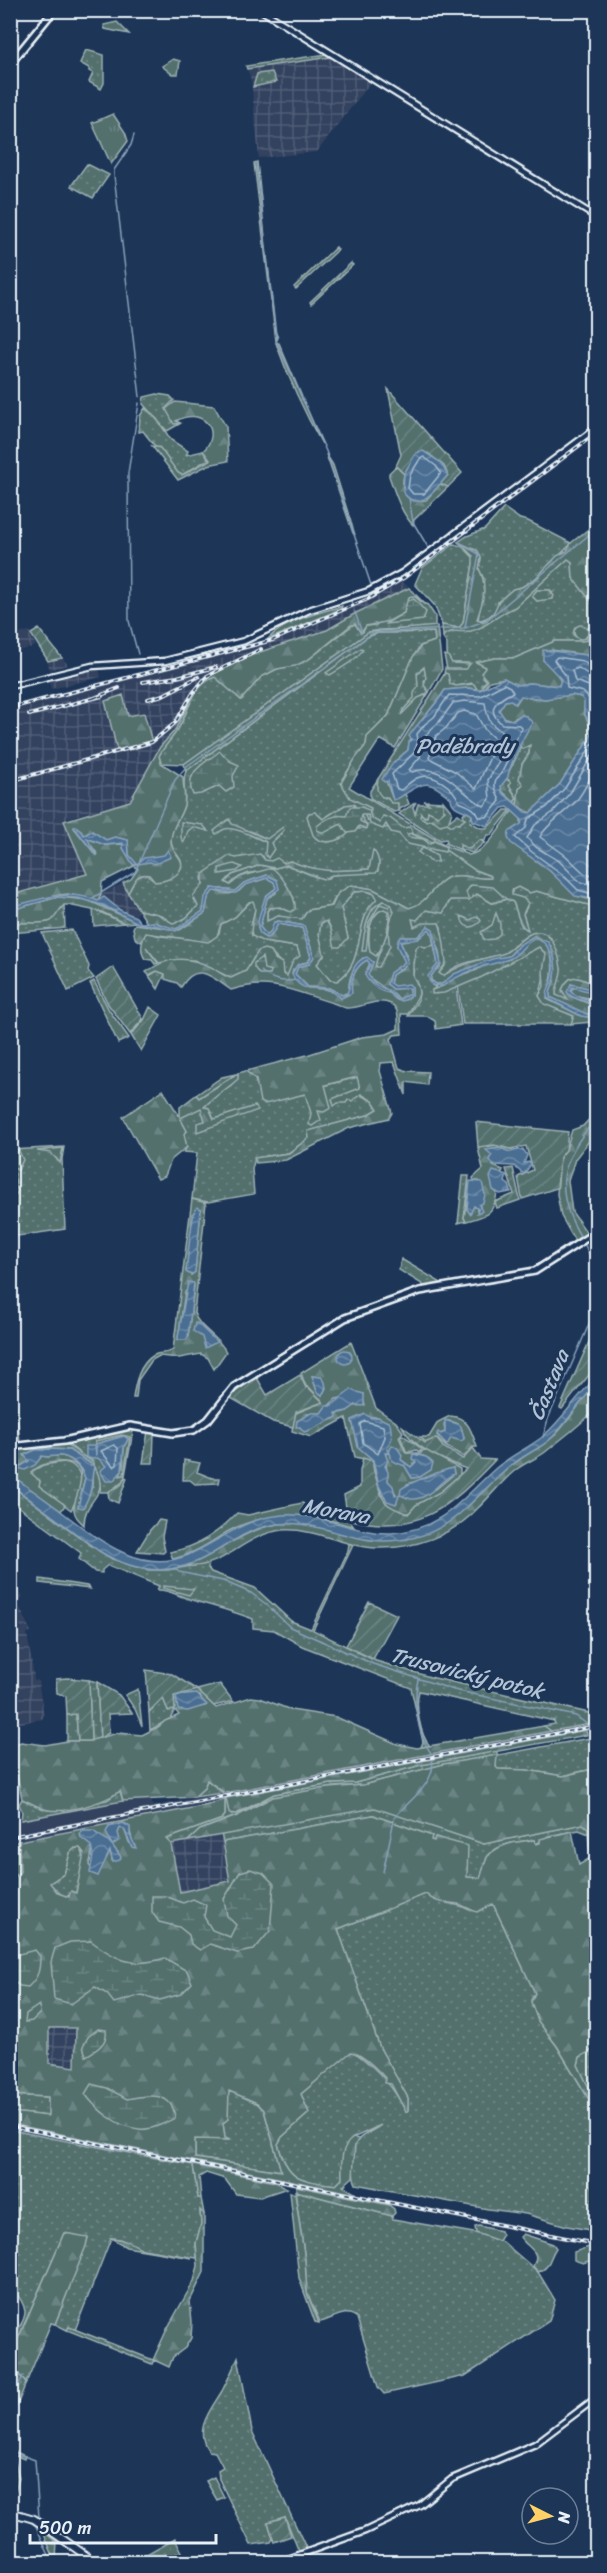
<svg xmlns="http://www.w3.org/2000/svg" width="607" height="2573" font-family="Sriracha,sans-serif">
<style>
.built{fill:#33425f}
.industrial{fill:url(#industrial-grid)}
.grass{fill:url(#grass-dots);stroke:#9db0b2;stroke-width:1.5;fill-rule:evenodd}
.forest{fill:url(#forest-firs);stroke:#9db0b2;stroke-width:1.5;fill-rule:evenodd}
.wetland{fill:url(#wetland-marsh);stroke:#9db0b2;stroke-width:1.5}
.park{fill:url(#park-tufts);stroke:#9db0b2;stroke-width:1.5}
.garden{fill:url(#garden-furrows);stroke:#9db0b2;stroke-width:1.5}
.pitch{fill:#526f6d;stroke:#9db0b2;stroke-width:1.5}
.water{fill:url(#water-waves);stroke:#89a2bb;stroke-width:1.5;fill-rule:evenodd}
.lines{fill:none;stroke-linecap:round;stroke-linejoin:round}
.shore{stroke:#a9bdcf;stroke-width:1.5}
.stream{stroke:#89a2bb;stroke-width:1.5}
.tertiary-casing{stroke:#e8f1f8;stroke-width:9}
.secondary-casing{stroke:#e8f1f8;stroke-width:10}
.primary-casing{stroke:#e8f1f8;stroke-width:10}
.tertiary{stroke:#1d3557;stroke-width:4.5}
.secondary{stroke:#1d3557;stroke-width:5}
.primary{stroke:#1d3557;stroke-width:6}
.rail-casing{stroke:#e8f1f8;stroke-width:4}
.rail{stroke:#1d3557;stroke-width:1.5;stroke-dasharray:4.5;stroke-linecap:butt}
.labels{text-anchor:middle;stroke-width:6;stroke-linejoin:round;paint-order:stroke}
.water-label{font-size:21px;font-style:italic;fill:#b1c3d4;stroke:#1d3557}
</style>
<defs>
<pattern id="industrial-grid" width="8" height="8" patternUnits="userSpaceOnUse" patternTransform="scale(1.5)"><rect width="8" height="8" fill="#33425f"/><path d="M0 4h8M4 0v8" fill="none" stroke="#515e77"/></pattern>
<pattern id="grass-dots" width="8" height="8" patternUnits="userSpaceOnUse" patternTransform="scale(1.5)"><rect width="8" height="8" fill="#526f6d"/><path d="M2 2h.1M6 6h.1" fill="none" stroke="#6b8483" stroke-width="1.8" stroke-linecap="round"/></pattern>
<pattern id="forest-firs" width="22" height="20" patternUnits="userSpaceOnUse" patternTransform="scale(1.5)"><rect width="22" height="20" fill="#526f6d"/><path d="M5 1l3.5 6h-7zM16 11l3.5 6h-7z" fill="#6b8483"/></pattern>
<pattern id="wetland-marsh" width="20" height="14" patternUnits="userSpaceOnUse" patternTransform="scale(1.5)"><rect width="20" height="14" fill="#526f6d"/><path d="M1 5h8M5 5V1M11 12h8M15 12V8" fill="none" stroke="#6b8483"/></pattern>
<pattern id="park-tufts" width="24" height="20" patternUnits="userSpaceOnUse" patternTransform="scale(1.5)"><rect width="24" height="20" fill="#526f6d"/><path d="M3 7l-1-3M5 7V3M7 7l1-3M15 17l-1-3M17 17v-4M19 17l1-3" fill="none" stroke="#6b8483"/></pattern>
<pattern id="garden-furrows" width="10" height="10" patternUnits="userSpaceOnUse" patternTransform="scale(1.5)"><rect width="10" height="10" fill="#526f6d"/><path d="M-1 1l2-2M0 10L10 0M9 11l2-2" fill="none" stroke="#6b8483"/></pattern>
<pattern id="water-waves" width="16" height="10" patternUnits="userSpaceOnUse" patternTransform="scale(1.5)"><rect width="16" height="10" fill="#4a6e92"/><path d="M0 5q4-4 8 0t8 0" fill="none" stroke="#6d8aa7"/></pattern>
</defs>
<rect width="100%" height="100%" fill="#1d3557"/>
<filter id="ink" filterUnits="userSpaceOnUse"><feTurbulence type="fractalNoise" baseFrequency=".0167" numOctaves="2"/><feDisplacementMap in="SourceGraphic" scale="12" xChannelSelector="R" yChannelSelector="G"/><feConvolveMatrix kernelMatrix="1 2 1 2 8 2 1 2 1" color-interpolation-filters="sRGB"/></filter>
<g filter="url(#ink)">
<path class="built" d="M596,430V435L406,578L369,601L259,649L235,656L45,706L36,705L11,710L10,706L272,639L367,597L404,575Z
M596,1723V1729L227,1798L208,1805L11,1844L10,1822L132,1799H151L153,1806Z
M10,2124L596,2243V2247L11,2128Z"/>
<path class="industrial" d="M331,57L371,82L317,152L259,158L251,80L247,69Z
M401,582L410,587L356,613L327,630L260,652L226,666L207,678L193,695L175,730L160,747L130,801L67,818L87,874L11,895L10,710L36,705L45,706L258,649V647L281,639L379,596Z
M29,631L36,646L11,653V636Z
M62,657L68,665L50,670L47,661Z
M99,667L101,677L51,689L48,678Z
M123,883L138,911L136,917L98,901L103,893Z
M21,1594L23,1597L18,1603L31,1632L27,1633L34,1677V1681L38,1680L44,1716L42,1719L11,1725V1625L21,1629L14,1612H11V1606Z
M221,1834L230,1882L180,1892L171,1844Z
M49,2028H76L75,2067L48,2063Z"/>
<path class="grass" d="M86,50L104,55V83L101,89L89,82L93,73L89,71V68L80,63Z
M327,54L331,57L247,69L246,66Z
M272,72L276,82L253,87L257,74Z
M87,164L109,175L93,198L71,186Z
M157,394L170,396L174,400L166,408L177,424L181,423L167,431L143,404L144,397Z
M145,408L157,419L171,440L188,451L186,455L203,451L210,461H205L182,475L178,473C165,457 154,446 143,431L139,432L140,416Z
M504,508L520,519L528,521L571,543L570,545L536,578L522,587L513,589L498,602L497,609L489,617L478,621L484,579L479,569L481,558L477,551L458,542L467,536L485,529Z
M454,544L463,547L474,558L463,623L459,628L442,625L435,606L415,584L422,568Z
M568,559L572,562L573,578L590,600H596V639L582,641H555L515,658H495L476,662L486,667L483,677L487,681L482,684L484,688L476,690L472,683L456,686L449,683L444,674L445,668L466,669L469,663H452C446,657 447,652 447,644L443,638L444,634L456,631H470L515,607ZM537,590H550L553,592L548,598L537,601L532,596ZM575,627L588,628L587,638H578L573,635Z
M413,595L424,604H427L435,616V628L379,630L369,632L184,764L161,763L159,756C163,746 172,739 178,729C189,711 192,685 215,677L241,700L261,677L277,669L309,659L354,624L357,626L360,632H363L366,626L376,625L409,596Z
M434,632L435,641L420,646L413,657L388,716L367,737L366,745L342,779L356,800L371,808L368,812L391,826L435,843L475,870L492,876L491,878C478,880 459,872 447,878C432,886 428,904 409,908L373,889L351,885L335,898L331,906L308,910L302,919H272L267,921V911C272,905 282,907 288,911L294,898C290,893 286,882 281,879C266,867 242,871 230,885L225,883L232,875L260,865L275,868L287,865L316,877L327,879L332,875L378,871L379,862L374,851L369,869C339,871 319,874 290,861L285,863L265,861L263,856C234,857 223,857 202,877L203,885L194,899L198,906L186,918L174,924L171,923L161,915L139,910L128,893L136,878L145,874L154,879L170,878L181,867C179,856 171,850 171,841C170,828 181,817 184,805C187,793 181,783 186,771L367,637L378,633ZM354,804L360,817C352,830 331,852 315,836C312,833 312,827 309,823L319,815L323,819L345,805ZM250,831L267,839L279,831L281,834L271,843L274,849L270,854L266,842L250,835Z
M424,667L426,678L424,681L426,688L429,692L415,701L402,716L403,710L410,702L417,679L416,676Z
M527,744H530L529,753L522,764L523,784L519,789L518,803L516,804L514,802L517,798L509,785V780L506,779C509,768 518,758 520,747L525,748Z
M378,779L385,798L387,796L398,803L400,811L394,812L370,798V791Z
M424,801L442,802L445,810L437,817L428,811L427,817L424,816L422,819L459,824L465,819L463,814L466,811L472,815L470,822L481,828H487L505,810H511L491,835H487L484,843L482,840L469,849H460L463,851L445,843L447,841L446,839L440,840L399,814L416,802L413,807L415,814L418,804H429Z
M518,887L529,893L536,891L596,907V984C580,981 572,968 562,990L568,1000L558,997L555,993C561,969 561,961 551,938C546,935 540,931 533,933C521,936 513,950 503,954C484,960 459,960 444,976H440L439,973L445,966L441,927L439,923L414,927L412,919L419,918L420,914L426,910L443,913L450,901C460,897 469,903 477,894L492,903L506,899L513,902L522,927L526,923L523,914L527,907L512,895V890Z
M366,891L377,895V898C376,901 373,903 371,905C355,927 364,965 337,981L330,980L317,964L324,955L319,934L321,923L326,921L334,933L348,938L341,908L354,892Z
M252,900L256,905L251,925L264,942L297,947L300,956L287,976L283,974L279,961L273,955L254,957L246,971L231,978L194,960H174L159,963L146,947L158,963L155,964L152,960L145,959C139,950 142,941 146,932L160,936L210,941L219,933L221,924L235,917Z
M64,905L65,928L11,933L10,924C21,921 45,924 50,921C56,916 59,910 64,905Z
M93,909L124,923L94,926Z
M382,909H387C392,923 385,946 376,956L370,952C367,936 368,919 382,909Z
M72,930L89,966L88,971L94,978L68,991L42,933Z
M419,945L426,947L434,945L438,964L432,985L436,987L432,990L436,994L456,987L461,1025L436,1029L435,1021L427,1016H408L418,1000L419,992L413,976L416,948Z
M539,947L546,954C545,968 544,983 539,996L545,1004L574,1016L571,1024H463L458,986Z
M157,971L165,974L158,989L149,976Z
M246,1071L253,1076L257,1084L305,1094L319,1087L358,1077L362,1096L373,1101L378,1109L368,1115L309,1131V1138L288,1153L255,1158L252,1169L254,1194L208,1202L192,1199L197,1153L184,1152L187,1147L183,1134L187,1131L180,1118L206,1105L217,1093L227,1089L237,1079L238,1073Z
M236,1074L199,1098L196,1095L222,1077Z
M64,1147L62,1159L65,1229L11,1237V1150Z
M463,1176H469L464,1218L466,1221L458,1223Z
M401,1259L443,1284L424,1287L422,1284L399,1270Z
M127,1428L147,1432L133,1431L124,1481L108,1492H100C103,1469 82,1454 65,1442Z
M64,1462C89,1467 81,1494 71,1510L39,1486L40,1481L31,1475L32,1471L43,1465Z
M10,1485L90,1545L112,1559L147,1570H168L209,1563L208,1568L211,1572L255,1588L291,1621L311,1629L348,1551L349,1543L353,1545L313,1630L376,1661L430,1677L593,1714L596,1723L551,1731L544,1726L555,1724L554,1721L419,1691C415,1705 420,1736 430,1746L421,1747L423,1742L411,1688L302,1646L274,1630L253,1628V1619C230,1610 211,1606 189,1599C178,1596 168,1589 157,1590L159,1586L108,1565L102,1570V1573L95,1572L79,1559L81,1553L11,1501Z
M40,1579L87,1586L90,1589L40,1583Z
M89,1680L97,1682L100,1738L91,1741Z
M138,1689L142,1726L135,1709L125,1695Z
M163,1698L168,1710H175L170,1719L150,1730L149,1712Z
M76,1714L78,1741H67V1715Z
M590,1738L596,1739V1773L591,1770L582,1771L563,1776L527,1770L498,1769L496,1768L495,1756L444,1764L363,1785L334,1787L266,1800L236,1816L200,1830L188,1841L171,1844L166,1839L222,1819L225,1815V1799H227L230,1814L239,1813L274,1794L331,1784L355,1783L421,1765L496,1751L498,1755Z
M207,1780L223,1793L194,1797L204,1788Z
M120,1791L123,1801L21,1820L22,1812L19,1804L22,1799L48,1810L107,1800Z
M375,1807L484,1844L583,1824L588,1828L589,1834L579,1830L548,1836L536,1844L534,1840C520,1841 498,1843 488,1856C484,1861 483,1872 480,1879L466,1877L451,1843L436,1837L434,1841L430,1840L432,1836L373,1815L223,1842L221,1834Z
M19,1841L20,1872L15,1876L11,1873V1844Z
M80,1848C90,1861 77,1879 76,1893L64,1897L49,1883L64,1874L71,1849Z
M423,1894H426C439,1907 455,1900 469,1910L493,1904L535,1993L531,2000L538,2021L557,2046L596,2111V2231L567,2226L526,2214L488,2209L356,2184C352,2178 352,2148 357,2141C362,2134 374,2131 381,2125L353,2138L342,2167V2179L336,2185C301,2180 288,2181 278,2144L282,2137L309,2113L301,2094L347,2054L353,2052L357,2054C379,2071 394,2087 406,2112L408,2110V2098L380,2048L338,1929Z
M596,2048V2103L578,2065L580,2057Z
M230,2091L257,2103L264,2110L281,2171L195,2158V2138L229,2140L225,2139L223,2123L228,2119V2092Z
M10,2095L48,2097L49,2116L11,2112Z
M11,2130C69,2142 132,2153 193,2165L198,2198H201L204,2214L200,2211L201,2224L196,2243L197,2258L142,2249C135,2243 126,2246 120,2239L111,2238L75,2330L69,2327L67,2330L55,2324L88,2238L64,2233L11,2355C10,2320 43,2323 11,2287Z
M295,2191L392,2216L393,2219L485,2235L504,2243L538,2272L555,2300L549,2321L465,2376L384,2394L378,2387L357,2318C346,2307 332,2320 320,2322L307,2293L305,2260Z
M238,2357L252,2431L307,2550L382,2521L423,2500L451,2477L487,2463L454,2477L421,2502L385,2521L300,2554L285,2517L268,2522L273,2538L271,2542L251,2545L219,2479L218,2470L223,2467L215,2452L209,2451C192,2430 212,2408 222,2391C228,2380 233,2368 238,2357Z
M17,2372L26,2383L11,2420V2390Z
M11,2450L25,2456L24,2459L17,2456L14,2457L19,2478L15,2493L16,2508L11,2507Z
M175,2538L187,2562H143L141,2557Z"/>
<path class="forest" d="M257,162L275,331L278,338L276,341L255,171L254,163Z
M336,247L338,250L296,289L294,287Z
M351,263L353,265L311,304L310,302Z
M276,343H279L322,444C304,412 288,377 276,343Z
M175,402L214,406L226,427L228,461L208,465L178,480L152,446L160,448L178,473L182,475L210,460L203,451C224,431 201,406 176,421L180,423L174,424L166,409Z
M326,454L333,465L355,535L353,533Z
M396,466L404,474C400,492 407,502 426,500L440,484L448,487L414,520L413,525C401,513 395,493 389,476V473Z
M596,523V600L595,601L590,600L573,578L572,562L568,559L515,607C499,613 487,628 471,631C461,633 451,628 443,636L442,625L459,628L463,623L473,564V556L458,542L478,551L481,558L479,569C488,586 483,602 477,619L482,621L493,614L499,601L513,589L522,587L536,578L557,556L567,551L571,543Z
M409,588L425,604C418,603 418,593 409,597L404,613L389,621L366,626L361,633L355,624L350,626L309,659L295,666L277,669L261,677L241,700L215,677C192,685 189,711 178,729C172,739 164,746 159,756L161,763L183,777C183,786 186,796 184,805C181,817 171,827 171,841C170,852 187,859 180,870C176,878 163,882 155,882L149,875C136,872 133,884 128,893L123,883L131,879L138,869L134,866L102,882L101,895L98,901L68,894L59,895L11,907V895L87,874L64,821L130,801L160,747L175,730L193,695L207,678L226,666L260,652L327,630L356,613ZM75,826L81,830L83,836L92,831L106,840L115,837L128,840L129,855L135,863L123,848V844L105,845L86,838L98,855L94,853L74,828Z
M537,590H550L554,596L552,599L537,601L532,596Z
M342,606L341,609L267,640C285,620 317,613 342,606Z
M574 632a7 7 0 1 1 14 0a7 7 0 1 1-14 0Z
M437,626L442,669L429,692L424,685L426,678L424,667L417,673L418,686L414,693V698L403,710L401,715L418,698L428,694L395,748L380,739L349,787L448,847L469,855C488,851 501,826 512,811L521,818V824L512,843L550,871L577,896L587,899L596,897V907L536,891L529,893L518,887L512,890V895L523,898L528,903L523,914L528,930C517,925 518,911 513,902L507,899L492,903L477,894L468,900H450L443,913L426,910L417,920L412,919L414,927L422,923H439C443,933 445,952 446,963L439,973L443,976C461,964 481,959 502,954C511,952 521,937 532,933C552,926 559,954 561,968C562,976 556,986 556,995L568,1000L562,990C572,968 580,981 596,984V990L571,984L570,996L592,1005L591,1014H582L550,997C549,989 554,985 555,977C557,967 553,956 551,946L534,936L518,946L509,956L483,963L448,979L442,984H436L430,979L435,970L440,967C441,955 437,935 428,927L417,937H400L397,946L405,962L390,973L387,984L393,989L410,988V994L400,999L370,978L368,975L373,962L363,958C353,967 348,978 349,992L342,995L329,988L308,987L295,974L298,967L309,964L313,954L304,926L278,921L274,922L272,931L266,935L260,927L267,898L276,893L277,880L267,875L244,883L235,891L212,888L203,911L179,928L173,929L147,923L139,910L158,914L174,924L186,918L198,906L193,896L203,885V874L229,856L236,858L260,854L265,860L271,861L277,858L284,863L290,861C319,873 339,871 369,869L373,850C379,856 381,867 376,873L332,875L323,879L287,865L275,868L260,865L232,875L225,882L230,885L240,877L272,868C281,874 297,898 295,909L291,912L280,907L269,908L267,911V921L278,916L302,919L308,910L332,906L338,893L351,885L373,889L409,908C428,903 432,886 447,878C458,872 478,880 491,878V876L475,870L435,843L396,827L385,828L367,820L365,816L371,811V808L350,798L341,783L355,759L366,745L367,737L388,716L413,657L421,646L435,641L434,632L378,633L367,637L186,771L184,764L369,632ZM366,891L374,893L377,898C376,901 373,903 371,905C355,927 364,965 337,981L330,980L317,964L324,955L319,934L321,923L327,921C335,934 331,936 335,947H340L348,938L341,908L354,892ZM384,909L388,911C391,925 385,946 376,956L370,952C367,937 368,914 384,909Z
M596,639V661L591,660L586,655L552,650L543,660L556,672L561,682L558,686L529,683L517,685L504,678L490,681L484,688L482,686L487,681L481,673L486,667L476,662L495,658H515L555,641H582Z
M444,655L448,656L452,663L470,664L466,669H447Z
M445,673L448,674L450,684L456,686L474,684L477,689L468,688L445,690C434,708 409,730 408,750L393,763L386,781L392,797L405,794L409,804L398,810V803H391L387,797H382C375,790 377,787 378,779Z
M123,695L128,716L144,713L152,742L133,749L117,750L105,701Z
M572,695L581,697L585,701L584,713L592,730L591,736L560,784L530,813L517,805L519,789L523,784L519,779L522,764L529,754L530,745L522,749L519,744L530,726L526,716L521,715L511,720L503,717L499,710L505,701L511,700L516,704L521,696L545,699Z
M506,779L511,782L509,786L517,798L514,802L501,790V782Z
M443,801L452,812L449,821L458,814L465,819L459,824L456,823L452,826L447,823L440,825L432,819L427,821L420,817L421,813L424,817H427L428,811L438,816L445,810L443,809Z
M353,804L366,824L360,829H352C346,840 322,848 313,835C312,832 308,820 307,816L309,813L315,812L323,819L345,805Z
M480,840L484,843L472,853L460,849V845L469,849Z
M423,848L437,856L438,862H432L418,852Z
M267,878L274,882L276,888L267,895L258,928L261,935L266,938L271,936L278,924L302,928L311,957L308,962L302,963L293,970L292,974C301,993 313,986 328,990C333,991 337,995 341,998L351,993C350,980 355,966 367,960L370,963L365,975L382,991L390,993C397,1003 403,1003 412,995V987L394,986L390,984L392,975L403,968L408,959L400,941L418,939L429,929L431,931L434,945L425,947L419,945L416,948L413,963V976L418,986L419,994L408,1014H401L402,1034L394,1035L391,1039L399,1068L407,1071L428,1072L427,1085L406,1082V1095L394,1062L381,1063L380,1071L392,1113L389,1118L349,1128L286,1160L256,1163L254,1158L289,1153L309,1138L308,1131L368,1115L378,1109L373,1101L361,1094L352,1101L348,1100L346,1103H338L334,1106L332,1099L360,1088L357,1077L325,1085L331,1108L324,1112L318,1111L321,1120L312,1126L309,1124L311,1113L305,1094L265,1104L260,1102L256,1080L246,1071L307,1055L362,1037L387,1034L398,1029C398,1021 400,1009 391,1004C374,997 362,1009 346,1008C341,1007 337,1004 333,1003C294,992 273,977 231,990C213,978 197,960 181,987L177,983L165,979V974L157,971L149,975L146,972C167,957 186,955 211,967C218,971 224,977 231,978L246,971L258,951L264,949L271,951L275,959L282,963L283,974L287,976L293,961L300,956L297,947L264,942L252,936C248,924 259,912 253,901L249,902L235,917L221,924L217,936L208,942L146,933L141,942L135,938L133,928L135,924L180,930L205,913L208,898L213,891L229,894L239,891L245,885Z
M58,897L87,900L137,922L124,923L102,912L68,905H64C59,910 56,917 51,921C44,925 22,921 11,924V910Z
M535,938L546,943C557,961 552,980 547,999L581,1016L589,1017L595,1010L588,998L573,995L571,990L575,987L596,993V1011L592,1022L571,1024L574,1016L544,1004L539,996L544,986L543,970L546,954L539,947L482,977L444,993L432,994V990L443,986L455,977L477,970L484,965L510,959L524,945Z
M94,981L109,1010L129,1038L118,1043L90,983Z
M238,1073V1079C226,1090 216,1095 204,1107L209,1108L214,1119L255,1106L258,1110L197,1132V1123L205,1121L201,1108L180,1118L187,1131L184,1134L187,1147L171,1160L165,1176L158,1179L123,1117L163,1090L180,1117V1107L196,1095L199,1098Z
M596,1112V1132L575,1159L568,1181L572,1212L587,1233L575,1241L561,1216L557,1194L560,1157L566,1150L572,1130L583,1126Z
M496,1145L511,1149L518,1148L519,1150L510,1152L494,1148L493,1166L503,1170L502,1172L492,1175L494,1190L497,1193C494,1215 485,1216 466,1221L464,1218L469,1183L467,1209L476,1206L477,1210L480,1207L479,1181H474L473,1178L483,1169L478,1148Z
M63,1148L60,1163L51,1153L37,1151Z
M11,1151H19L23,1160L18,1170L11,1167Z
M11,1171L15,1174L14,1178L16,1181V1184L11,1185L16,1187L18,1191L11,1203Z
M192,1199L206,1203L194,1313C199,1329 219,1336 226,1352L214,1369L208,1358L201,1354L179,1358L159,1356L152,1360L138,1380L136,1398H133C135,1383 139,1364 154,1355C160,1352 167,1354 173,1350ZM201,1209L195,1272L191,1275L186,1271L192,1239V1214ZM194,1286L188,1337L178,1339L185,1292Z
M351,1342L376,1408L396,1422L403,1432L399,1437L406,1453H421L424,1449L460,1469V1475L440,1492L416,1505L408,1514C388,1507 383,1506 379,1485C377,1476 372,1470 373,1461L355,1457L346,1418L311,1437L292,1431L294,1414L323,1402L309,1387H306L301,1373ZM312,1376L321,1377L326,1388L322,1395L317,1391ZM364,1394L363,1400L365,1405L354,1406L347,1411L336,1414L333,1419L301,1428L297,1421L305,1418L307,1414L321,1413L336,1399ZM358,1417H378L391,1432L387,1449L411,1467L416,1462L417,1454L426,1457L420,1477L412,1478L405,1466L390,1453L385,1454L388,1481L397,1496V1502L387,1501L379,1486L374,1460C356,1447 358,1440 352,1421ZM453,1468L454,1474L437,1488L408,1498L405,1496L407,1484C424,1480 437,1472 453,1468Z
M596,1385V1410C579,1425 562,1439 544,1453C535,1459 525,1463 517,1469C502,1480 491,1496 478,1508C452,1536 414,1549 376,1548C344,1547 316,1528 283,1530C243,1534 225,1569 187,1566C222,1551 251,1523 291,1523C332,1523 367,1547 408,1538C458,1527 475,1495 511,1466C526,1453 546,1446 559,1431C572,1416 582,1399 596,1385Z
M450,1416C468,1417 471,1430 477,1447H473L464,1457L445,1446L436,1438L427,1443L420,1437H429L438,1422ZM449,1421C462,1423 461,1427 464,1438H451L446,1445L437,1435L445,1432L444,1424Z
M122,1435L130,1437L124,1475L120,1476L123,1468L124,1447L128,1439L124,1436L96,1444L95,1441Z
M64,1443C74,1448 81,1457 91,1460C115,1499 84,1494 84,1525C79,1520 75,1517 74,1510C72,1498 100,1458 56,1462C46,1463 37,1466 31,1473L40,1481L39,1486L65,1505L61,1511L11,1475V1448H30ZM50,1449L69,1450L90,1463L93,1486L78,1507L85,1478C82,1467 69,1454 56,1456C50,1456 48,1458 42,1456L37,1461L19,1467L29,1461L24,1455L35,1450Z
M302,1503L312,1508L346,1516L354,1527C310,1513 269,1509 227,1532C210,1543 194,1554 173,1559L170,1552C198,1547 218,1533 237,1513L248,1515Z
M163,1586L194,1589L189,1595L163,1588Z
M197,1690L216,1708L251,1697L260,1698L291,1710L336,1717L397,1744L417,1748L544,1726L551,1731L225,1793L207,1780L204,1788L194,1797L123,1801L120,1791C103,1803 69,1813 48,1810C40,1809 30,1802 22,1799L11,1746L21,1742L45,1745L67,1741H88L118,1733L142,1735L158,1727L165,1721L179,1715L175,1710L173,1696ZM191,1694L200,1696L205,1706L179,1711L176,1700Z
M586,1730L587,1735L421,1765L355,1783L331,1784L274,1794L236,1814L229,1813L226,1798Z
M497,1755L496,1767L498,1769L527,1770L563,1776L588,1770L596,1773V2048L580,2057L578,2065L596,2103V2111L557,2046L538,2021L531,2002L535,1993L493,1904L477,1912C470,1910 465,1906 458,1904C445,1902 436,1904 426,1894L338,1929L380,2048L408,2098V2110L406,2112L391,2084L385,2083L386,2079C378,2070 362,2054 351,2052L301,2094L309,2113L282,2137L278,2144C288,2181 301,2180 336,2185L342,2179C342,2164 339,2148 353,2138L359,2139L355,2145L353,2177L343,2186L356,2194L11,2124V2112L48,2116V2097L11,2095V2061H13L10,2017V1873L15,1876L20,1872L19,1841L208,1805L225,1799V1815L222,1819L166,1839L171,1844L180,1892L230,1881L223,1842L373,1815L432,1836L431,1840L434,1841L435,1837L468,1846L467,1877L480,1878C483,1872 484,1861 488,1856C499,1843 520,1841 535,1840L536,1844L540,1843V1839L572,1831L579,1865L592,1857L589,1846L588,1828L583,1824L484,1844L375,1808L188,1841L200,1830L237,1816L273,1797L318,1789L363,1785L444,1764ZM123,1823L129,1827L134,1848L129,1842L124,1829L120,1828L118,1833L109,1827ZM97,1834L118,1852L112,1860L110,1851L101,1868L95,1873L89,1865C93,1854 91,1845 97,1834ZM75,1848H80L84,1853L76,1893L71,1891L69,1897L58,1893L50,1883L64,1874L70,1853ZM49,2028H76L75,2067L49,2063ZM229,2091L257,2103L264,2110L281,2171L195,2158V2139L230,2140L225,2138L223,2123L228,2119Z
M193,2165L275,2182L287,2188L260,2197L236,2194L225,2179L206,2173L199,2177L201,2198H198Z
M296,2186L389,2205L394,2209L395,2213L392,2216L296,2191Z
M290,2192L295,2194L305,2260L307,2293L319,2323L315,2322L299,2278Z
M200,2210L204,2214V2272L190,2301L192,2322L191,2338L185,2348L173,2357L169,2367L154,2360L152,2364L67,2330L69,2327L153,2360L167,2329L194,2281L198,2266L196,2243L201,2224Z
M479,2226L500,2231L502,2236L499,2241L476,2233L475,2227Z
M64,2233L88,2237L86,2246L55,2324L51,2323L26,2383L17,2372L11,2371V2355Z
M523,2234L553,2244L556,2248C549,2257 551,2268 538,2272L533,2266C542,2251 527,2248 520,2237Z
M111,2238C118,2238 136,2244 142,2249L192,2258L126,2247Z
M589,2247L595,2251L592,2260L583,2263L574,2260V2252Z
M43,2532L57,2542L56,2560L54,2558Z"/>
<path class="wetland" d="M414,599L426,612L423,620L385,624L404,613L407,601Z
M361,648L363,649C357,660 341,668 330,675L326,673Z
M220,751L230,761L239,765L233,776L234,787L226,792L219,786L201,794L193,795C183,772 204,764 220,751Z
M350,807H361L369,810L371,818L380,823L383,816L390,818L403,828L410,827L413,833L407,834L409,837L423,839L430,844L434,841L446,847L445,852L408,844L399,834L391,832L386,824L383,829L370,824L368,815H361L360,821L367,825L366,829L359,826L355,832L347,833L341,824L324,833L317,830V826C325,819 336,814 346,816Z
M229,819L232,824L267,839L283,827L284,830L271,843L274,849L268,858L265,854L266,842C257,838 234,826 225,829C221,830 219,833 216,834L214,831Z
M181,822L203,825L208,831L193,827L188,831L184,842L181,838Z
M234,864L242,867L237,871L219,874V868Z
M471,885L493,887L506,899L492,903L477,894L469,900L466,892Z
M384,901L392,906L394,912C389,921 387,935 390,946L379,967H375C378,947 395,930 389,907L380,904L369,922L366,951H362C364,934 366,906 384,901Z
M496,913L500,924V934L494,939L484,940L481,932L492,925Z
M461,916L470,920L478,916L481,921C472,930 463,929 461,916Z
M262,957L264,969L271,971L270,974H259L254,967V963Z
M250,1869L263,1873L274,1884L270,1931L254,1950L237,1953L210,1944L200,1950L191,1944L189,1935L179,1927L159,1922L152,1912V1896H165L183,1903L193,1899L206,1905L204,1917L212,1930L230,1937L236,1925L227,1916L224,1899L240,1872Z
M91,1941C118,1961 133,1968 165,1958L187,1971L192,1983L181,1994L160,2000L142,1995L114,2003L107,1994L95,1987L71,2004L54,1999L51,1962L55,1948L70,1942Z
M35,1950L40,1956C40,1969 39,1977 28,1987L20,1986L11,1980V1953L15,1955Z
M39,2005L40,2013L32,2021L25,2022L26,2014Z
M98,2029L106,2030C108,2044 96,2050 86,2056L83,2046L88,2037Z
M91,2084L107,2088L127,2099C146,2095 173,2090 175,2118C165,2123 150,2131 139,2129C117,2127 97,2110 85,2094Z"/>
<path class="park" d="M117,22L129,34L105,29L104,25Z
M173,59L180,61L178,74H172L162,66Z
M113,114L125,132L128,141L111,164L92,123Z"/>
<path class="garden" d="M388,389L462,473L448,487L440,484L448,475L444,466L428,453L414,458L404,474L396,466L401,455Z
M39,629L62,658L48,661L31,634Z
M113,967L143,1019L130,1034L108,1004L96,979Z
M150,1007L161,1015L141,1051L131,1035L144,1020Z
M476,1122L568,1132L566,1150L560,1157L557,1188L522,1199L518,1177L533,1170L526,1146L510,1149L494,1145L478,1147Z
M513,1168L520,1200L497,1208L495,1202L514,1194L506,1169Z
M596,1326V1369L589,1375L562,1409L560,1408Z
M300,1375L306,1388L308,1387L323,1402L296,1412L293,1427L273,1422L229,1397L256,1376L267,1395Z
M10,1386L17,1410L20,1444L11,1443Z
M402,1426L425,1443L436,1438L443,1447L463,1459L473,1448L481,1459L495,1460C450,1507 417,1537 348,1519L344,1495L360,1487V1471L363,1458L373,1461C372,1470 376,1476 378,1485C384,1506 388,1506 408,1514L416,1505L440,1492L466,1469C447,1461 411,1448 402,1426Z
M148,1431L154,1432L153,1463H143Z
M403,1435L422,1449L420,1452L416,1450L407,1453L400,1436Z
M184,1460L200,1463L197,1472L212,1478H220L219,1483L195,1484L190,1480H183Z
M125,1477L127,1478L118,1503L109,1499L108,1492L121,1485Z
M159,1520L165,1521L162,1537L165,1551L163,1553L137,1551L150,1530Z
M369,1602L397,1615L373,1659L346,1646Z
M146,1670L172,1674L197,1690L220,1684L233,1701L214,1706L197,1690L174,1696L175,1710L168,1711L163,1698L149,1712Z
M67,1678L89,1680L91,1741H78L76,1714L67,1715L66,1696L57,1693L56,1679Z
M97,1682L119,1695L132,1713L108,1714L109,1733L100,1738Z
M285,2517L291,2536L274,2542L268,2522Z"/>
<path class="pitch" d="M214,2477L224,2497L217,2500L206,2481Z"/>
<path class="water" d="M423,451L440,462L448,475C437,487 419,516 403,492L404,474L416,453Z
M543,650L586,655L591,660L596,661V893L593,899L575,896L550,871L511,843L508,838L509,832L521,824L522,820L508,807L502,808L487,826L473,821L472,815C463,808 452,810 451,798C430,783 428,778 405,794C400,797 399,799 393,800L388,781L384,782L382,779L393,763L408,750L409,742L412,740L409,736C420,720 434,708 445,690L468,688L480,690L504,678L517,685L529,683L559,686L561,679L543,660ZM572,695L581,697L584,701V712L592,730L591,736L560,784L530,813L525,812L502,792L501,786L508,777C508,769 526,730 533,723L526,716L521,715L514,720L505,719L499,710L505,701L511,700L515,704L521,696L545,699Z
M76,826L84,835L92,831L106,840L115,837L128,840L129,855L137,864L144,858L164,855L168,850L171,857L155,864L150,862L133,865L123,848V843L105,845L87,838L97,856L74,827Z
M267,875L277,880L279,889L267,898L260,927L266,935L271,931L274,922L278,921L304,926L314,957L309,964L298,967L295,974L308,987L329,988L342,995L347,994C352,983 349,962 367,957L373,962L368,975C373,984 381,989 391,991L396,997L400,999L410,994V988L393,989L387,984L390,973L405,962L397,946L398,940L400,937H418L428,926L433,929L441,964L431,976V981L436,984H442L454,974L492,959L509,956L522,943L534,936L548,942C554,951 557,966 555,977C554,985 549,989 550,997L589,1015L592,1012V1005C584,998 573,1001 567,992L571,984L596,990V993L572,987L570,991C579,1001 596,995 595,1013L589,1017L581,1016L547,998C546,989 552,984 553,975C554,959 551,943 535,938C524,943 519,956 509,959C484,967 465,970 443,986L432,985L428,976L438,964L432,933L429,929L418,939L400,941L408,963L392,975L390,983L394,986L409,984L412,987V995C403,1003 397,1003 390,993C379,991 370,985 365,975L370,964L367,960C355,966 350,980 352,993L341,998C337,995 333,992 329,990C314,985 301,995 292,974L297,965L308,962L311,957L302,928L278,924L271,936L266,938C250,931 262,910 265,897L276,888L274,882L267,878L245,885L236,893L213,891L208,898L205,913L176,931L154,925L140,924L102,905L78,898L58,897L11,910V907C40,899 68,888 98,901L104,897L120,910L136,917L141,923L154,922L176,929L203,911L205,897L212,888L235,891L244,883Z
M500,1148L510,1152L523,1149L527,1155L524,1163L529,1162L531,1164L525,1173H522L514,1166L493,1165L489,1159L492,1155L486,1150Z
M493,1171L507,1175L505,1182L509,1185L511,1192L500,1194L493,1190L490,1177Z
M470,1181L482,1182L485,1195L483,1203L479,1205L482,1211L477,1213L478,1209L474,1206L470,1214L467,1209Z
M197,1207L201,1209L195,1272L191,1275L186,1272C188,1259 191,1212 197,1207Z
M188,1282L194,1283L188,1337L186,1340H178V1337Z
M195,1323H197L217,1342L205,1348L202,1337L193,1331Z
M338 1357a7 7 0 1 1 14 0a7 7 0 1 1-14 0Z
M312,1376L321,1377C327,1382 327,1389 322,1395L317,1391Z
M596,1378V1385C582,1399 572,1415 559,1430C547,1446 526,1453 512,1465C466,1502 451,1541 383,1541C342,1540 310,1516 267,1526C246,1531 229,1544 210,1555C173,1577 135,1573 99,1551L11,1485V1475C28,1487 45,1499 62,1512C99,1540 140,1575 188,1555C218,1542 242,1520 275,1516C316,1509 351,1534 391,1533C441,1531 462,1498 496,1468C510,1456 526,1449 541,1438C562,1421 576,1396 596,1378Z
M351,1390L364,1394V1406L356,1405L347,1411L336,1413L337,1417C325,1422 316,1429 304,1432L300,1427H296L297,1421L311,1413H321L326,1406H330Z
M365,1414L371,1418L378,1417L390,1423L392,1438L387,1449L389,1452L392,1445L397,1447L402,1455L401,1460L411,1467L416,1462L412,1459L413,1454L426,1457L433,1463L431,1470L420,1477L412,1478L405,1466L392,1461L390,1453H385L388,1461L385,1466L388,1472V1481L393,1486L395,1495L399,1496L396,1504L387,1501L379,1486L373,1460L358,1447L352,1420Z
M445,1420C462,1426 460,1420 464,1439L461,1441L451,1438L447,1445L437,1434L438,1432L441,1434L445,1432Z
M124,1436L128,1439L124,1447L122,1471L113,1481H106L100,1471L106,1466L98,1458L92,1459L86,1457V1446H95L96,1456V1444Z
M50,1449L69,1450L94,1466C90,1485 94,1489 83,1508L78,1507L85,1478C82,1467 69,1454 56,1456C50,1456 48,1458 42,1456L35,1465L25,1470L18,1468L29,1461L24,1455L35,1450Z
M453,1468L454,1474C440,1479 432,1498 414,1499C410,1500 404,1496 400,1495L401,1489C410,1482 441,1471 453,1468Z
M197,1694L207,1705L188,1711L178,1710L176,1696Z
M123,1823L130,1827V1835L136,1848L132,1847L124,1829L120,1828L118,1833L120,1840L112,1845L121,1857L120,1860L113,1862L110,1851L98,1876L90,1873L93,1855L91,1846L81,1838L80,1834L83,1831H94C98,1837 104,1835 112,1845L106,1832L109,1827Z"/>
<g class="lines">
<path class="shore" d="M424,457L436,466L441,473L424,494H413L408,488L410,475L420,459Z
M596,667L589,666L583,661L557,657L554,660L566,676L567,688L583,692L589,698L590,714L596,726
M596,674L586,673L579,668L572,670L575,681L589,686L596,695
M504,684L510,687L513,692C499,699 483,708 502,724L519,725L522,728C511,743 510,761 500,775C496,781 496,776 495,783C494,790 498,795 500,801L487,817H479C475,807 468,806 459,802C455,788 432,771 417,778C411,781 406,786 401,790L397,789L392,774L413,754L418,742L417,734L425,724L434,717L449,695L481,696Z
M464,701L485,703C488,724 492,725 507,735L499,761L488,780L490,799L484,806C460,794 444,761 412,772L409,770L420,757L426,735L439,722L453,703Z
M464,711L476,714L485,730L497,741L476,789L456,772L429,758L436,736L446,728L458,713Z
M596,738L565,788L547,807L528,819L526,828L515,837L532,852L562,874L578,890L589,893L596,892
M596,749L570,793L552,813L535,825L527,838L536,847L559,861L581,883L596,884
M596,767C590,778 585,790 577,800C568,810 544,827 540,837L565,855L585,874L596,875
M365,1421L383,1426L385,1437L378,1454L363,1443L360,1424Z
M114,1445L118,1448L117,1465L114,1467L101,1451Z"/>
<path class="stream" d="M134,135L131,145L114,170V175L140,397
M256,164L277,343L326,451L372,588
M409,498L413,522L429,549
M452,538L455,540
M458,542L479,554L465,627
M351,600L352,604
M355,612L362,633
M138,654L129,621L128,473L139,403
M91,899L135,872L175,780L187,766L373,633L465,628L487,620L596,529
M261,971C272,980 282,983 296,980
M582,1239C552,1191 560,1159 596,1119
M584,1243L596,1269
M543,1437L548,1419L596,1308
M174,1568L179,1572L223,1581L251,1593L266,1604L290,1627L373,1664L454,1690L576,1716L596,1731
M418,1679C413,1701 417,1735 431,1753
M394,1818C407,1802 437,1783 432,1760
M383,1872L394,1820
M10,2402L23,2376
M10,2451L35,2460L39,2518
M10,2516L20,2518
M27,2520L36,2526L52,2562"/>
<g class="tertiary-casing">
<path id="tertiary" d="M261,10L596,217
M10,686L92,666L165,661L244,641L309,610L369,591L402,573L596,428
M280,2562L365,2531L420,2505L452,2479L535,2444L596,2398"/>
</g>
<g class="secondary-casing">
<path id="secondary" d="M10,64L54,10
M10,1447L64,1441L130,1426L173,1433L194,1430L208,1420L234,1387L345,1318L420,1291L535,1271L596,1232"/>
</g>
<g class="primary-casing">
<path id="primary" d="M10,2512L34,2519L95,2562"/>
</g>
<use href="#tertiary" class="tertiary"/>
<use href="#secondary" class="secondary"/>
<use href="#primary" class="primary"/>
<g class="rail-casing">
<path id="rail" d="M143,682L177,677L216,667
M94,698L119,688
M148,699L163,695L198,677
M10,708L273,640L368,599L405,577L596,433
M29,715L102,696
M10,781L152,742L175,723L193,693L207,676L261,649
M10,1837L596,1726
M10,2126L596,2244"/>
</g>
<use href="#rail" class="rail"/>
</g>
</g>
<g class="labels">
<g class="water-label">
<text x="465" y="753">Poděbrady</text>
<text transform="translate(549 1385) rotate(-68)" y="7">Častava</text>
<text transform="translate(336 1511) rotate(10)" y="7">Morava</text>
<text transform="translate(467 1673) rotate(14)" y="7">Trusovický potok</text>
</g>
</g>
<rect width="607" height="2573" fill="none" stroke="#1d3557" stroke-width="36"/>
<rect x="18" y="18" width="571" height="2537" fill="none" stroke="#e8f1f8" stroke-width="2" filter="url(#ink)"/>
<g transform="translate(550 2516) rotate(96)"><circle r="28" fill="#1d3557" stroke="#6e8097" stroke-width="1.5"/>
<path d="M0-4.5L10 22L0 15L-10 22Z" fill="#ffd166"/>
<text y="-9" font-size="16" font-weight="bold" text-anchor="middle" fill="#e8f1f8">N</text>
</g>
<path d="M30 2534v9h186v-9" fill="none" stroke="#e8f1f8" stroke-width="3"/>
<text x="39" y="2534" font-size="18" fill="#e8f1f8" stroke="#1d3557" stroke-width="4.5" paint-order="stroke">500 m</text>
</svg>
